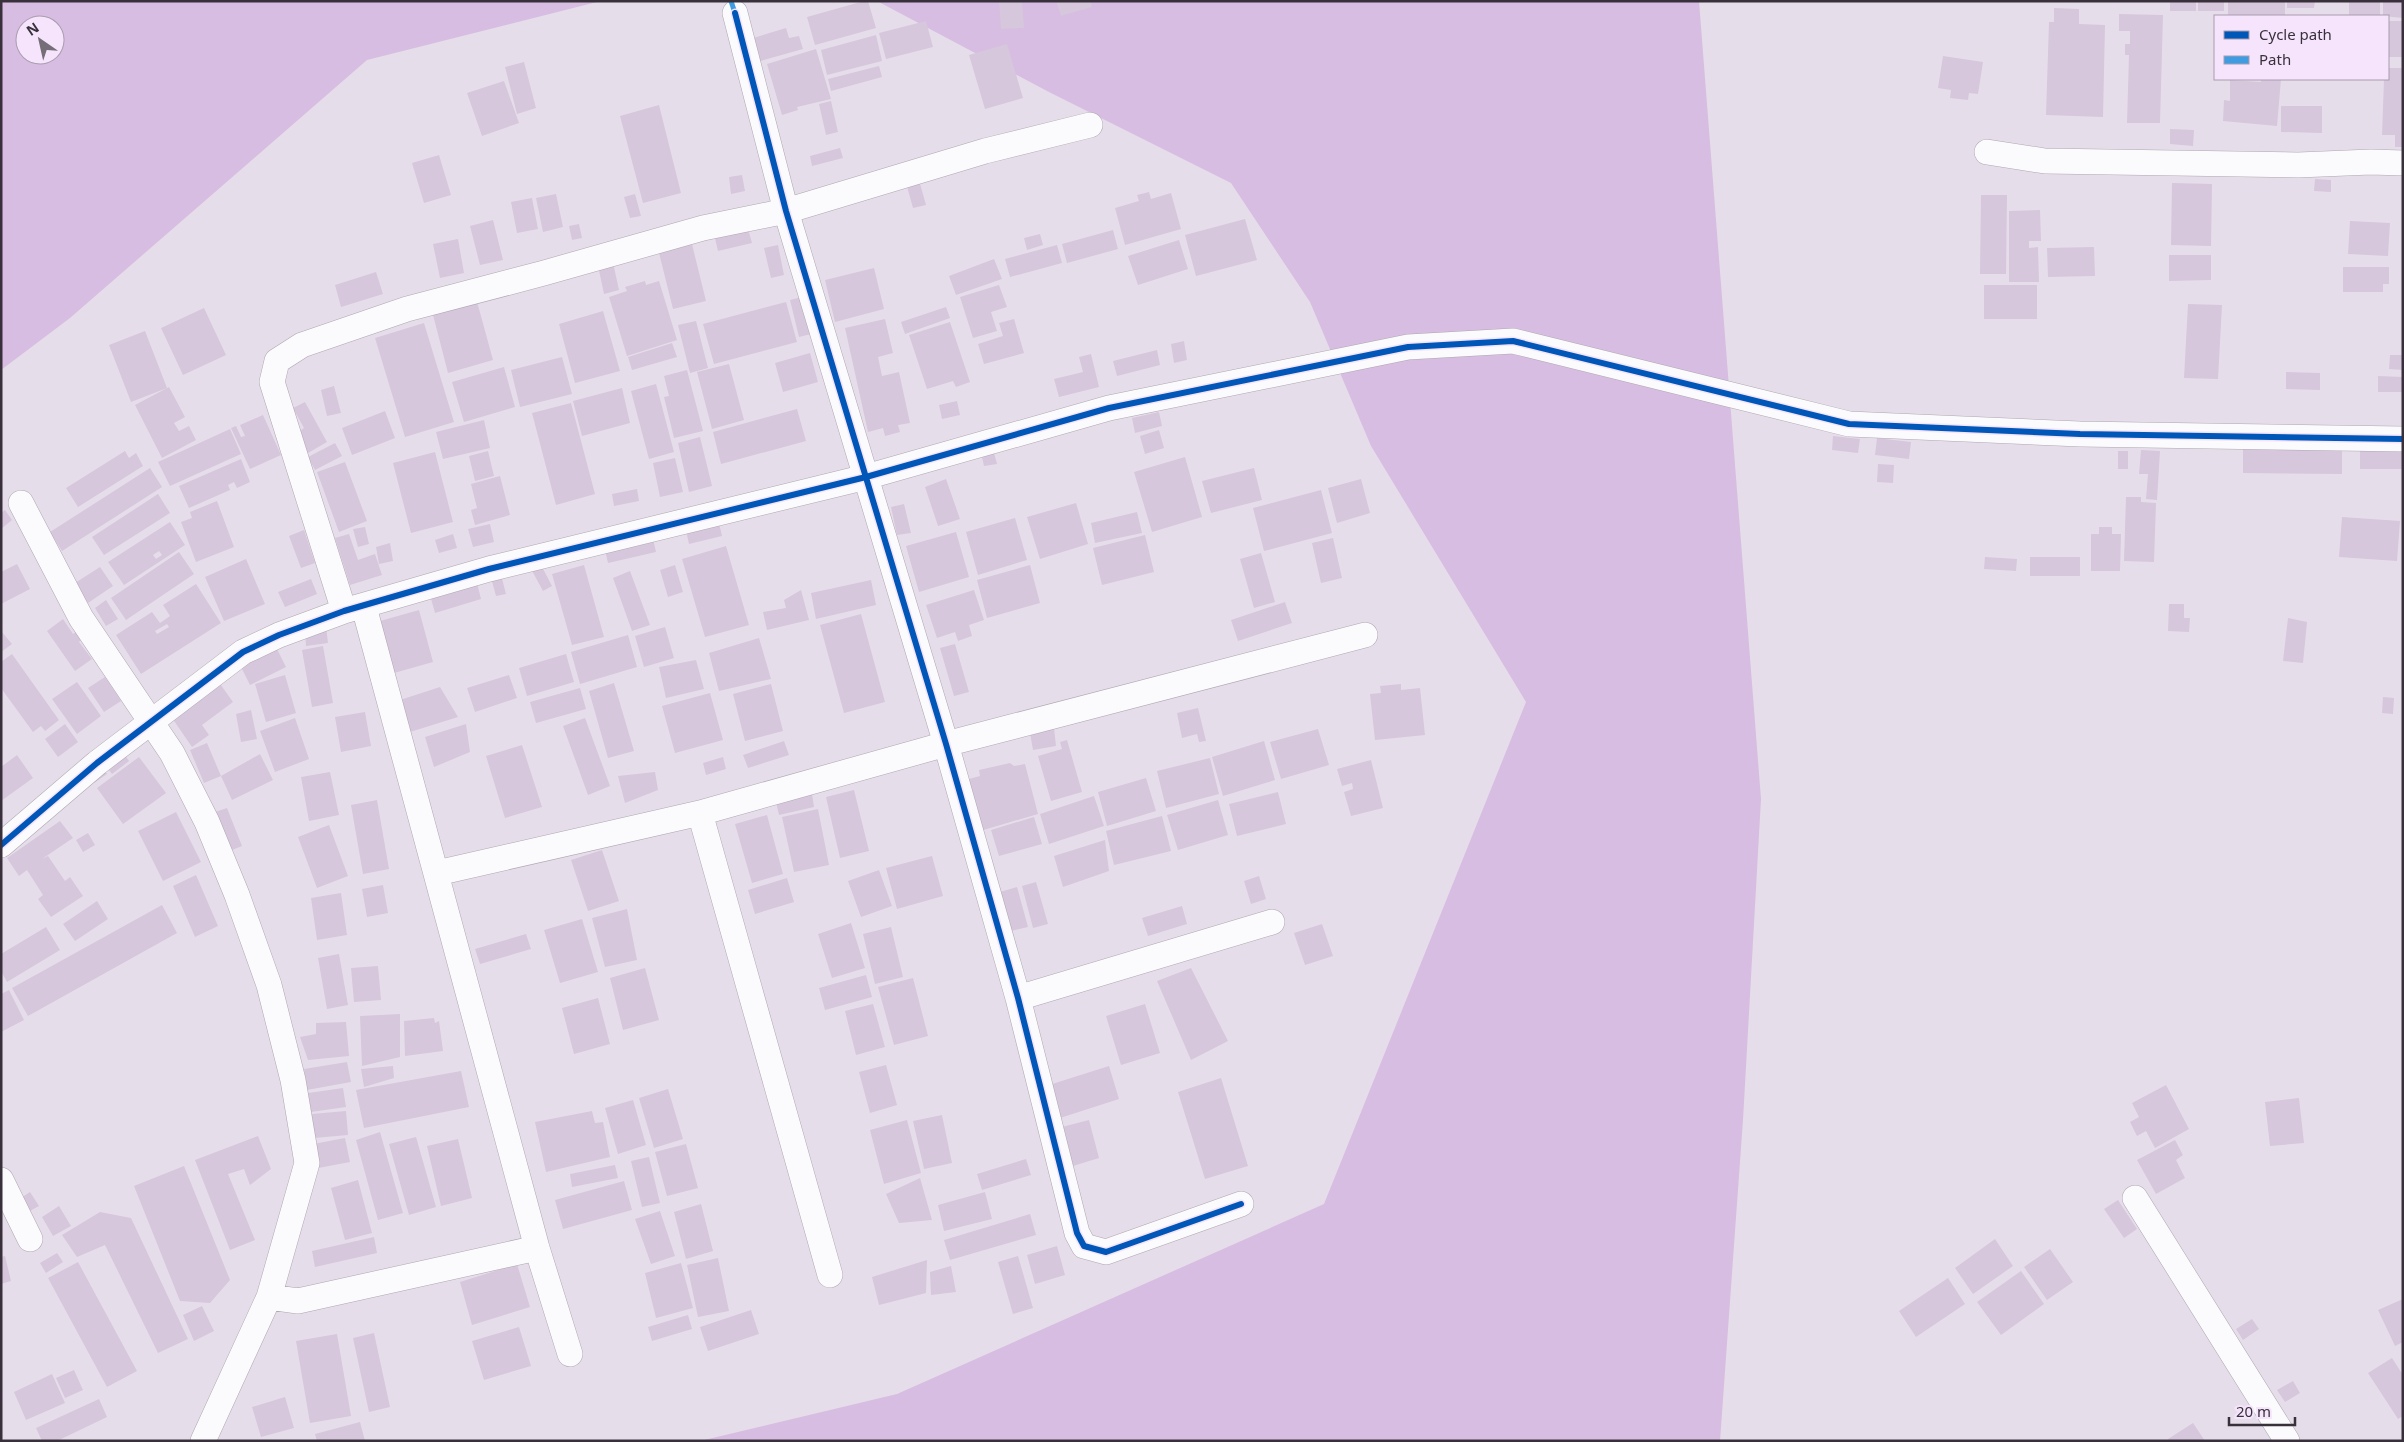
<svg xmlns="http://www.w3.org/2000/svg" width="2404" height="1442" font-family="'Noto Sans',sans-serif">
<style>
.green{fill:#d7bde1;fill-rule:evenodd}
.building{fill:#d6c7dc;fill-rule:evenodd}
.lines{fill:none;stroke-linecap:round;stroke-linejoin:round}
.street-casing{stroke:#aea7b1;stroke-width:26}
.street{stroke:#fbfafc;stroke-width:25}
.quiet{stroke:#3e9de2;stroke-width:5;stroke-dasharray:10 5;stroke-linecap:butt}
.cycleway-casing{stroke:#f6e4fd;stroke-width:9}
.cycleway{stroke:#0057b8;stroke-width:6}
</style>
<rect width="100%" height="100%" fill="#e6ddea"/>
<path class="green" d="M1,1H601L367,60L70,318L1,370ZM25,25H55V55H25Z
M877,1H1699L1761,799L1743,1120L1720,1441H700L897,1394L1324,1204L1526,702L1371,446L1310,302L1231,183L1047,91Z"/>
<path class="building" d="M864,1H868L876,28L815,45L807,17Z
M999,1H1022L1024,28L1001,29Z
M1056,1H1091L1092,7L1061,16Z
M2170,1H2196V11H2170Z
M2198,1H2224V11H2198Z
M2228,1H2285V16H2228Z
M2287,1H2315L2314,8H2287Z
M2349,1H2380V16H2349Z
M2383,1H2403V18L2383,16Z
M2054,8L2079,9V24L2105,25L2103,117L2046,115L2049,22H2054Z
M2119,14L2163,15L2160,123H2127L2129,55H2125V44H2130V31H2119Z
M926,21L933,47L886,59L879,33Z
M2388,21H2403V57H2388Z
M786,28L789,38L799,36L803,49L757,62L750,39Z
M876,35L882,61L827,75L821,50Z
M1007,44L1023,98L985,109L969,55Z
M816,49L831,99L797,107L798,110L782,115L767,64Z
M1943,56L1983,62L1978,94L1969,93L1968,100L1950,98L1951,90L1938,88Z
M524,62L536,108L517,114L505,67Z
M879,66L882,77L831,91L828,79Z
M2388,68H2403V147H2395V135H2382L2384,79H2388Z
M2261,79H2281L2277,126L2223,121L2224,100L2230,101V80L2261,82Z
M504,81L519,123L482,136L467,93Z
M831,101L838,132L826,135L819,104Z
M659,105L681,193L643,203L620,116Z
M2281,106H2322V133L2281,132Z
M2170,129L2194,130L2193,146L2170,144Z
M840,148L843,158L812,166L810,156Z
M439,155L451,195L424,203L412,163Z
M742,175L745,191L731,194L729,177Z
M2315,179L2331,180V192L2314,191Z
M919,180L926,205L913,208L906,183Z
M2172,183L2212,184L2211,246L2171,245Z
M1149,192L1151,199L1171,193L1181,229L1125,245L1115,208L1139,201L1137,195Z
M556,194L563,227L543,232L536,198Z
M635,194L641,216L630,218L624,197Z
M1981,195H2007L2006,274H1980Z
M532,198L538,229L517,233L511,202Z
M2040,210L2041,241H2029V248L2038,247L2039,282H2009V211Z
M1245,219L1257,260L1196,276L1185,235Z
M493,220L503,260L480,265L470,226Z
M2350,221L2390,223L2388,256L2348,254Z
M579,224L582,238L572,240L569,226Z
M748,229L752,243L718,251L715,238Z
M1113,230L1118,249L1067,263L1062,244Z
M1040,234L1043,245L1027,250L1024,238Z
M690,236L706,301L673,309L657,245Z
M458,239L464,273L440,278L433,244Z
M1179,240L1188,269L1138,285L1128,256Z
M778,245L784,275L771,278L764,248Z
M1057,245L1062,263L1010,277L1005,259Z
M2094,247L2095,276L2048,277L2047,248Z
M2169,255H2211V280L2169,281Z
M612,258L619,290L604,294L597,261Z
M994,259L1002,279L956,295L949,276Z
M2343,267H2389V284H2383V292H2343Z
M874,268L884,309L835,322L825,280Z
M376,272L383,294L341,307L335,285Z
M645,281L646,285L659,281L677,340L627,356L609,297L627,291L625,287Z
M999,285L1007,307L991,312L997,331L973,338L960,297Z
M1984,285H2037V319H1984Z
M802,297L811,334L799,337L790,300Z
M476,298L493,360L448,373L432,311Z
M786,302L797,342L714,364L703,324Z
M2188,304L2222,305L2218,379L2184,378Z
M946,307L950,318L905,334L901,322Z
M204,308L226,355L183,375L161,328Z
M603,311L620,371L575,383L559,324Z
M885,319L893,353L878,357L882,376L899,372L910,423L898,425L900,432L885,436L883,428L868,432L845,328Z
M1014,319L1024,353L984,364L978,344L1003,336L999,323Z
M696,321L708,368L690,373L678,325Z
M950,322L970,382L956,387L953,381L927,389L909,335Z
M424,323L454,422L405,437L375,338Z
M145,331L167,388L131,402L109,345Z
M1184,341L1187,360L1174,363L1171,344Z
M672,343L677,357L632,370L628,357Z
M1157,350L1160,365L1117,376L1113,361Z
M810,353L818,382L783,392L775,363Z
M1091,354L1099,387L1059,397L1054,379L1083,372L1079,357Z
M2390,355H2403V370L2389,369Z
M562,357L572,394L520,407L511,370Z
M729,364L744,420L712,429L697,372Z
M504,367L515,407L464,422L452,382Z
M687,370L703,431L674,438L664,397L669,396L664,376Z
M2286,372L2320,373V390L2286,389Z
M2378,376L2403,377V392H2378Z
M656,384L674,452L649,459L631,391Z
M334,386L341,413L327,416L321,390Z
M169,387L185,417L174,423L179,431L189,426L196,440L162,458L135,405Z
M622,388L630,423L582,436L573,401Z
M957,401L960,415L942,419L939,405Z
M305,402L327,442L308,453L297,433L304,428L293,408Z
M571,403L595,494L556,505L532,413Z
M797,409L806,441L721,464L713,432Z
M385,411L395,438L352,455L342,428Z
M1159,412L1162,426L1135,433L1132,418Z
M263,415L281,455L250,469L231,428L236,426L241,437L245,436L240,425Z
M484,420L490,448L443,459L436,432Z
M230,429L241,454L170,486L158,462Z
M1159,430L1164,448L1145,454L1140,436Z
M1833,436L1860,439L1858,453L1832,450Z
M700,437L712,486L689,492L678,443Z
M1877,438L1911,442L1909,459L1875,455Z
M335,443L342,456L315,470L308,457Z
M992,445L997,464L984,466L980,448Z
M2360,446H2403V469H2360Z
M2243,447L2342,448V474L2243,473Z
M2141,450L2160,451L2157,500L2146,499L2148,474H2139Z
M125,451L129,458L136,453L143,466L78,507L66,488Z
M488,451L494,476L475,481L469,456Z
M2118,451H2128V469H2118Z
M435,452L453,522L411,533L393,463Z
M1185,457L1202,517L1152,532L1134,472Z
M675,458L683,492L660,497L653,463Z
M241,459L250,482L237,488L234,482L228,485L230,490L189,508L179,486Z
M345,462L367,521L339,532L317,472Z
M1878,464L1894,465L1893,483L1877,482Z
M150,468L162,487L62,551L50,532Z
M1254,468L1262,500L1211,513L1202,481Z
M500,476L510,515L475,525L471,510L477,508L471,484Z
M946,479L960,519L938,526L925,487Z
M1361,479L1370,513L1337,523L1328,488Z
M637,489L639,501L614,506L612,494Z
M1321,490L1332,533L1264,551L1253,508Z
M158,494L170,513L104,555L92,537Z
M2126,497H2141V502L2156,503L2154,562L2124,561Z
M217,501L234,547L196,562L181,522L192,518L190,512Z
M1076,503L1088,544L1040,559L1027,517Z
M904,504L911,533L897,535L891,507Z
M5,510L12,520L1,529V513Z
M1137,512L1142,533L1095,543L1091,523Z
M2342,517L2400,521L2397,561L2339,557Z
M1015,518L1027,560L978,575L966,532Z
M718,519L722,536L689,544L685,526Z
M170,522L185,545L124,585L108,562ZM159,551L162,555L156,559L153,555Z
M490,524L494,542L473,547L468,529Z
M365,527L369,544L358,547L353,529Z
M2099,527H2112V534H2121L2120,571H2091V534H2099Z
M304,530L315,563L301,568L289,536Z
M956,532L969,577L919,592L906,546Z
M349,534L358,560L375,554L382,575L350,585L335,538Z
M453,534L457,548L439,553L435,540Z
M1145,535L1154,572L1102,585L1093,548Z
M1333,538L1342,578L1321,583L1312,543Z
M653,539L656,552L608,563L605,550Z
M390,543L393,561L379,564L376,547Z
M726,546L749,625L705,637L682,559Z
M179,552L194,574L126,620L111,598Z
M1261,553L1275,602L1254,608L1240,559Z
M1985,557L2017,559L2016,571L1984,569Z
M2030,557H2080V576H2030Z
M246,559L265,604L224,621L205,577Z
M540,563L552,586L543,591L530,567Z
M17,564L30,589L1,604V572Z
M584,565L604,637L572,645L552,574Z
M675,565L683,592L668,597L660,570Z
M1030,565L1040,603L987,618L977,580Z
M100,567L113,586L88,603L75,583Z
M500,571L506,594L496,596L490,574Z
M630,571L650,625L632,631L613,578Z
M475,575L481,599L435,613L428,588Z
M311,579L317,594L285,607L278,592Z
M871,580L876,605L816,619L811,593Z
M196,584L221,623L141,674L116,635L152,612L160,623L170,616L163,605ZM167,624L169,627L157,634L155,631Z
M801,590L809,620L767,630L763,612L786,608L784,600Z
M974,590L984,620L969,625L972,636L958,641L955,632L937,638L926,605Z
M106,600L118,619L106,626L95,608Z
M1285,602L1292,623L1238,641L1231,620Z
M2169,604H2184V618H2190L2189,632L2168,631Z
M419,610L433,662L394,673L380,621Z
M861,614L885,702L844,713L820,625Z
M2288,618L2307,622L2303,663L2283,661Z
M63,619L73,634L76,632L81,640L79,642L92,659L75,671L47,631Z
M326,627L328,643L306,646L305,630Z
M665,627L674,658L644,667L635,636Z
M1,631L12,644L1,652Z
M628,635L637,667L580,684L571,652Z
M759,638L771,679L719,691L709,653Z
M955,644L969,692L954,696L940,648Z
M275,645L286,667L250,685L239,663Z
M323,646L333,703L312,707L302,650Z
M12,654L59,720L45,731L41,726L33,732L1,688V662Z
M566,654L574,682L527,696L519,668Z
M696,660L704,689L666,698L659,667Z
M285,675L296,713L266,722L255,684Z
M509,675L517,698L475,712L467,688Z
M105,677L121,701L104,712L88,688Z
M218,681L233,702L202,725L209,735L192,747L170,715Z
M77,682L101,716L77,734L52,699Z
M614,683L634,751L608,758L589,691Z
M771,684L783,731L745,741L733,694Z
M1401,684V690L1420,688L1425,735L1375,740L1370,694L1381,693L1380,686Z
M440,687L458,717L410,732L400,700Z
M580,688L586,709L536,723L530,702Z
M710,693L723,740L675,753L662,706Z
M2383,697L2394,698L2393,714L2382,713Z
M1198,708L1206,741L1199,742L1197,734L1182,738L1177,713Z
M251,710L257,739L241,742L236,714Z
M365,712L371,746L341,752L335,717Z
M295,718L309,759L275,772L260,731Z
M585,718L610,786L588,795L563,726Z
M65,724L78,742L58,757L45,739Z
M466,724L470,752L434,767L425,737Z
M1054,728L1056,746L1033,750L1030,733Z
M1318,729L1329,765L1281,779L1270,742Z
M1067,740L1082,792L1051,801L1038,756L1062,749L1060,742Z
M784,741L789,755L748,768L743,755Z
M1264,741L1275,780L1223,796L1212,757Z
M207,743L221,776L204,783L190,750Z
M522,745L542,807L505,818L486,756Z
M121,749L129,761L112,774L103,762Z
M260,754L273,780L232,800L221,776Z
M17,755L33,778L1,801V767Z
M139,757L166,793L123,824L97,788Z
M723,757L726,769L706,775L703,763Z
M1210,758L1219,794L1166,808L1157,771Z
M1371,760L1383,808L1351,816L1344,792L1353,789L1352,783L1342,786L1337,769Z
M1010,763L1014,766L1025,764L1038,814L980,831L969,779L980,776L979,770Z
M101,764L107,774L94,783L88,773Z
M330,772L339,815L309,821L301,777Z
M655,772L658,790L625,803L618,776Z
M1146,778L1156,811L1107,826L1098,792Z
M854,790L869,851L840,858L826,797Z
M1278,792L1286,824L1237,836L1229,804Z
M812,794L814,807L779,815L776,802Z
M1094,796L1104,826L1049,844L1040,814Z
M377,800L389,869L363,874L351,805Z
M1218,800L1228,835L1178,850L1167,815Z
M227,808L242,846L227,852L212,813Z
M818,809L829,865L794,872L782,817Z
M176,812L201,862L163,881L138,831Z
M767,815L783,874L752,883L735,824Z
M1162,816L1171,851L1114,865L1106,831Z
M1034,817L1042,844L999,856L991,830Z
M60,821L73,838L42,859L48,856L65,881L70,877L83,896L51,917L38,899L43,895L27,870L19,876L7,858Z
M329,825L348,876L317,888L298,837Z
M88,833L95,845L83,852L76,840Z
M1105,840L1109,871L1063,887L1054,856Z
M602,850L619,901L588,911L571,860Z
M932,856L943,896L897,909L886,868Z
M879,870L892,906L861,917L848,881Z
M196,875L218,926L195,937L173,886Z
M1259,876L1266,899L1251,904L1244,881Z
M787,878L794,902L755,914L748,890Z
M1036,882L1048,924L1033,928L1022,886Z
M383,885L388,913L367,917L362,889Z
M1017,887L1028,927L1011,931L1000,892Z
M341,893L347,935L317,940L311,898Z
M97,901L108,919L75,941L63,924Z
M162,905L177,933L28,1016L12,988Z
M1182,906L1187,924L1148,936L1142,918Z
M627,909L637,960L605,967L592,918Z
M582,919L598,972L560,983L544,930Z
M851,923L865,968L832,978L818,934Z
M1322,924L1333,956L1305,965L1294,933Z
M46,927L60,950L7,982L1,971V954Z
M891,927L903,977L875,984L863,934Z
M526,934L531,949L480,964L475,949Z
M339,954L348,1005L327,1009L318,958Z
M378,966L381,1000L354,1002L351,968Z
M645,968L659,1020L623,1030L610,978Z
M1191,968L1228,1041L1191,1060L1157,981Z
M866,975L872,997L825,1010L819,988Z
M913,978L928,1036L894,1045L878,987Z
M9,990L24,1020L1,1032V994Z
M598,998L610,1044L574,1054L562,1008Z
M873,1004L885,1047L856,1055L845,1011Z
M1145,1004L1160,1053L1121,1065L1106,1016Z
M400,1014V1057L362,1066L360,1016Z
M434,1018L435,1023L439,1021L443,1051L405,1056L404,1021Z
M346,1022L349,1056L308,1060L300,1037L316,1034V1023Z
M347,1062L351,1082L307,1090L304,1069Z
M886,1065L897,1105L870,1113L859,1072Z
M393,1066L394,1078L364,1087L361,1069Z
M1109,1066L1119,1099L1060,1118L1049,1085Z
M461,1071L469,1107L364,1128L356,1090Z
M1221,1078L1248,1166L1205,1179L1178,1092Z
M2166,1085L2189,1129L2155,1148L2146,1131L2137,1136L2130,1122L2139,1117L2132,1103Z
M343,1088L346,1107L311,1112L308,1093Z
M668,1089L683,1139L654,1148L639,1098Z
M2299,1098L2304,1143L2270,1146L2265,1102Z
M633,1100L646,1145L618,1154L605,1108Z
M346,1111L348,1135L314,1138L312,1114Z
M592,1111L595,1123L603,1122L610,1157L546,1172L535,1122Z
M942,1115L952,1163L924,1169L913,1121Z
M907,1120L921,1173L884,1184L870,1130Z
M1089,1120L1099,1158L1073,1166L1062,1127Z
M380,1132L403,1213L378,1220L356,1140Z
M258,1136L271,1169L250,1185L244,1169L228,1174L255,1240L230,1250L195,1160Z
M416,1137L436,1207L409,1215L389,1144Z
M345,1138L350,1162L313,1169L308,1145Z
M458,1139L472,1198L441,1206L427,1146Z
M2175,1140L2183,1155L2176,1160L2185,1178L2156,1194L2137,1160Z
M686,1144L698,1188L667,1196L655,1152Z
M649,1157L660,1203L642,1207L631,1161Z
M1026,1159L1031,1175L982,1190L977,1174Z
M615,1165L618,1178L572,1187L570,1174Z
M184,1166L230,1280L210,1303L180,1301L134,1186Z
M920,1178L932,1220L899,1223L886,1194Z
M358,1180L372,1233L345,1240L331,1188Z
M624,1181L632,1210L563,1229L555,1200Z
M30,1192L39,1206L26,1213L18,1200Z
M985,1192L992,1219L944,1231L938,1205Z
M2118,1200L2137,1229L2124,1238L2104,1209Z
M701,1204L713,1251L686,1259L674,1212Z
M59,1206L71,1226L53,1236L42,1217Z
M660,1211L675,1256L651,1264L635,1219Z
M100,1212L131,1218L188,1339L158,1353L105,1245L77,1257L62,1235Z
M1030,1214L1036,1235L950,1260L944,1240Z
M374,1237L377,1253L315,1267L312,1251Z
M1995,1239L2013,1266L1973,1294L1955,1268Z
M1057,1246L1065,1275L1035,1284L1027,1255Z
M2050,1249L2073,1282L2047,1300L2024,1267Z
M57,1253L63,1262L46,1273L40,1263Z
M5,1256L11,1281L1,1284V1257Z
M1018,1256L1033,1308L1013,1314L998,1262Z
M718,1258L729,1311L698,1317L687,1265Z
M927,1260L926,1293L879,1305L872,1277Z
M78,1262L137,1371L107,1387L48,1278Z
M681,1263L693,1308L656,1318L645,1273Z
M517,1264L530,1307L472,1325L460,1282Z
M951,1266L956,1292L931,1295L930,1272Z
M2021,1271L2044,1304L2001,1335L1977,1302Z
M1948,1278L1965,1304L1916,1337L1899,1311Z
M2403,1299V1342L2395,1346L2378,1310Z
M202,1306L214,1331L194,1341L183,1315Z
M751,1310L759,1334L708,1351L700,1327Z
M688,1315L692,1329L652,1341L648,1327Z
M2252,1319L2259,1329L2243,1340L2236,1329Z
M519,1327L531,1366L484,1380L472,1341Z
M374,1333L390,1407L369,1412L353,1338Z
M337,1334L351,1416L310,1423L296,1341Z
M2392,1358L2403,1375V1416L2398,1419L2368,1373Z
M74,1370L83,1390L65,1398L56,1378Z
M52,1374L65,1403L26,1420L14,1392Z
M2293,1381L2300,1393L2285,1402L2277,1390Z
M285,1397L294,1428L261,1437L252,1407Z
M99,1399L107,1417L57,1441H42L36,1428Z
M360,1422L365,1441H317L315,1434Z
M2193,1423L2205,1441H2169L2168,1439Z"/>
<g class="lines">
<g class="street-casing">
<path id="street" d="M735,13L786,211L946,744L1018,998L1077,1233L1084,1246L1106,1252L1241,1204
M1987,152L2045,161L2298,165L2371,162L2403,163
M21,503L81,618L172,753L207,822L237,895L269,985L293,1080L307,1163L269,1297L203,1441
M364,607L537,1248L570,1354
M344,611L272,382L277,361L302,345L407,309L544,273L703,228L786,211L985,151L1090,125
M700,813L830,1275
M1,845L97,763L243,652L279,635L344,611L489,569L866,477L1109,408L1408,347L1513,341L1849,424L2080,434L2403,439
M437,873L700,813L946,744L1365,635
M1018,998L1272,922
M1,1180L30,1239
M2135,1198L2287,1441
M269,1297L298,1301L537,1248"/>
</g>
<use href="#street" class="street"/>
<path class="quiet" d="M731,1L735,13"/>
<g class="cycleway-casing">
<path id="cycleway" d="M735,13L786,211L946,744L1018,998L1077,1233L1084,1246L1106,1252L1241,1204
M1,845L97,763L243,652L279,635L344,611L489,569L866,477L1109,408L1408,347L1513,341L1849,424L2080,434L2403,439"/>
</g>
<use href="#cycleway" class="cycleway"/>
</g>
<rect width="2404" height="1442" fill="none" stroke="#38313b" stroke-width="5"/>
<rect x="2214" y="15" width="175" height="65" fill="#f6e4fd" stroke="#aa9caf"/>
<rect x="2224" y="31" width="25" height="8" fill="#0057b8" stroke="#aa9caf"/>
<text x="2259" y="40" font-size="15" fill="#38313b">Cycle path</text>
<rect x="2224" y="56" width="25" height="8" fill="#3e9de2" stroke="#aa9caf"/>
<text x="2259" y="65" font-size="15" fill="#38313b">Path</text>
<g transform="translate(40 40) rotate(326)"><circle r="24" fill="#f6e4fd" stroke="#aa9caf"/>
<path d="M0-4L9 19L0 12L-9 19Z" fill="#756d78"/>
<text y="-8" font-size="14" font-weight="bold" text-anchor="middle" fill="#38313b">N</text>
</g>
<path d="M2229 1417v8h66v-8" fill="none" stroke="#38313b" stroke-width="2.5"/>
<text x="2236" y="1417" font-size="15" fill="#38313b" stroke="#f6e4fd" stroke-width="4" paint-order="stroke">20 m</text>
</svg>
